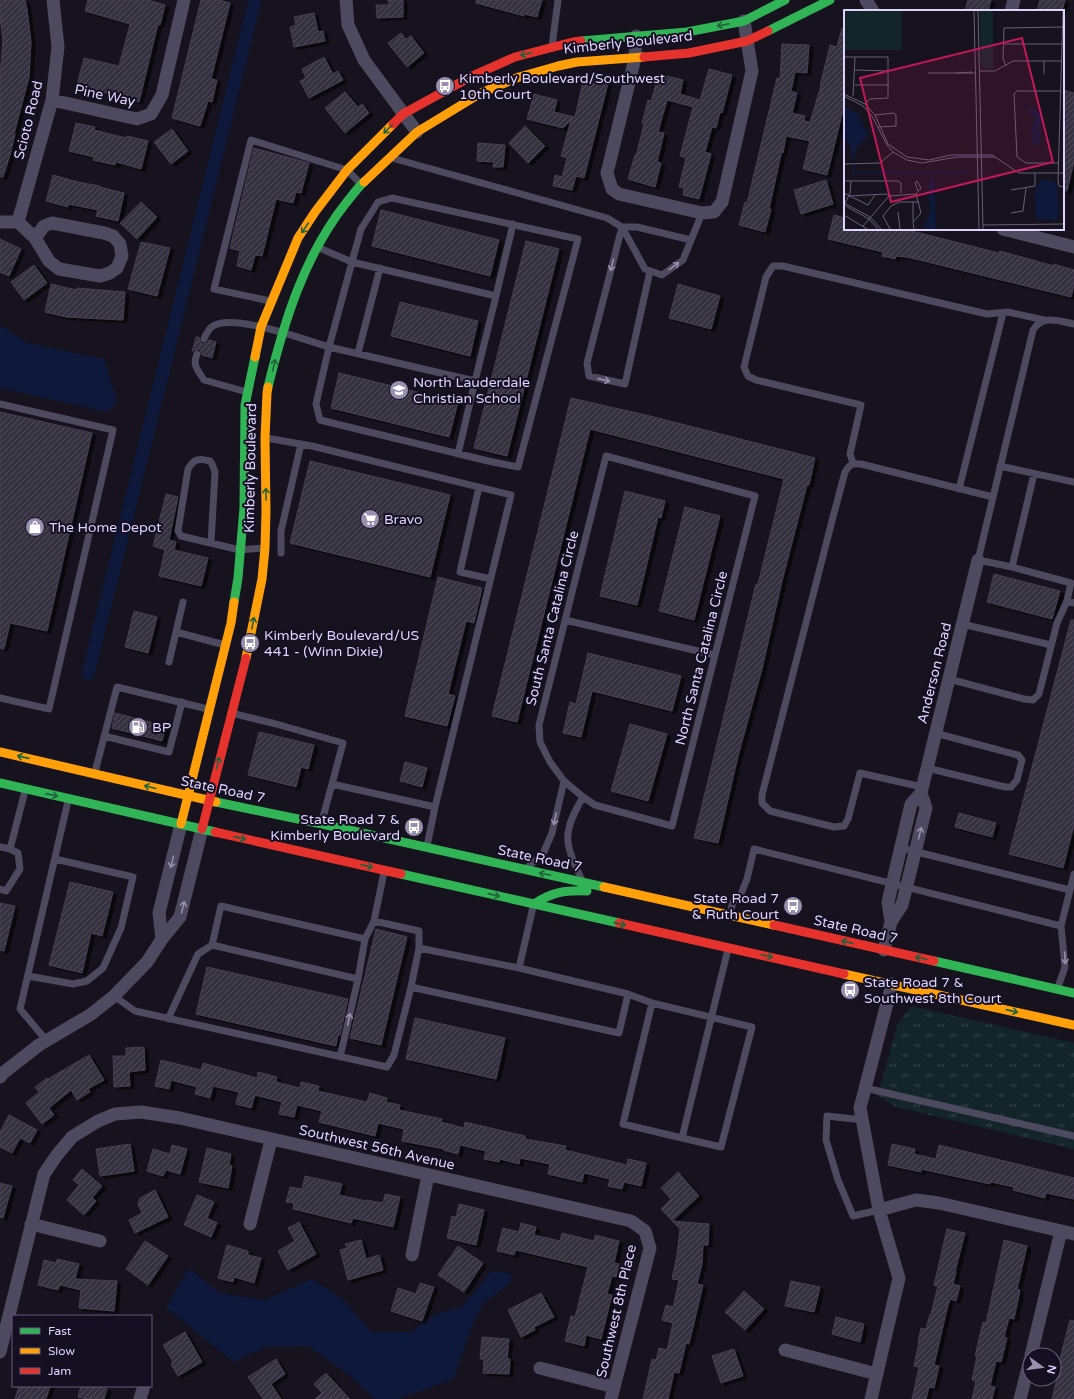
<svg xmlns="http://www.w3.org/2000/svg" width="1074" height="1399" font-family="'Varela Round',sans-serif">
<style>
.grass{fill:url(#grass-tufts)}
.water{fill:#0e183a}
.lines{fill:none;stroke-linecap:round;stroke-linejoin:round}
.canal{stroke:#0e183a;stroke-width:13}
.building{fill:url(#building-hatch);stroke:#443e51;filter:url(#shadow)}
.lane{stroke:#4d495e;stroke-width:7}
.street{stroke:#4d495e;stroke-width:13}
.fast{stroke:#30b455;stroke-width:9}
.slow{stroke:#ff9f0a;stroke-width:9}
.jam{stroke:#e5322d;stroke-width:9}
.oneway{stroke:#22623c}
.oneway2{stroke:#968ead}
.labels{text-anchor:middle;stroke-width:4;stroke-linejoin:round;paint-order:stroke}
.street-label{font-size:14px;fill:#ded3fc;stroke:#150f22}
.poi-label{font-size:14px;fill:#ded3fc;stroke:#150f22;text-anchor:start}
.inset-river{fill:none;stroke:#0e183a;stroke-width:2}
.inset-road{fill:none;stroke:#666077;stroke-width:1}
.view{fill:#c2185b;fill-opacity:0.15;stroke:#c2185b;stroke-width:2}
.inset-edge{fill:none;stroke:#ded3fc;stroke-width:2}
</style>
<defs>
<pattern id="grass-tufts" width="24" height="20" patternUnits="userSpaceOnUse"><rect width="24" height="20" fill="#132529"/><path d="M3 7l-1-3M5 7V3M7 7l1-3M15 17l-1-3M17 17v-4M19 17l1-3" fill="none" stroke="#354449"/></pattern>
<pattern id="building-hatch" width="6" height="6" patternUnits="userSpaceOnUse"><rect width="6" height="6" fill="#363140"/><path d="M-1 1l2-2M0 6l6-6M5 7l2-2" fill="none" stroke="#534e5c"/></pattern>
<filter id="shadow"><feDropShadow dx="4" dy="2.5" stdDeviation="0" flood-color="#0009"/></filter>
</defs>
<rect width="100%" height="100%" fill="#16131e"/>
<path class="grass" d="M911,1006L1074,1043V1149L896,1107L878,1096L897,1025Z"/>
<path class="water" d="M0,325L28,343L104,359L117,401L107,412L0,388Z
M189,1268L220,1293L264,1300L312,1279L343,1299L371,1332H411L436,1314L463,1306L491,1271L511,1273V1282L483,1304L471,1328L454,1379L398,1399H374L350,1376L308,1346L267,1347L233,1362L166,1307Z"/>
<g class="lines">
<path class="canal" d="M88,674L255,0"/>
</g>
<path class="building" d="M0,0H25L27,9L31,42L29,77L14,134H15L10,155L3,177H0V76L3,40L0,17Z
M88,0H148L165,5L160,25L158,24L139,102L77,85L84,58L119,66L130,24L85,11Z
M201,0H219L230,3L211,79L217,80L212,102L208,101L200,126L172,118Z
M388,0H403V17L377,18L376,5H389Z
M476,0H542L537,17L524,14V16L476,3Z
M968,0H991L988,11H965Z
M1040,0H1065L1062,11H1037Z
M314,13L318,32L323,31L325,41L294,47L290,27L296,25L294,17Z
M842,28L845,29V102L827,175L803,169L810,141L786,136L783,153L782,150L769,209H771L765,232L739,225L745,202L747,203L777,78L780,79L782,44L809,45L807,73L795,72L791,91L797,93L792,113L805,116L804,121L810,122L821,86H820L830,45L837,47Z
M401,33L406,39L411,36L424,53L407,67L388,43Z
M324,57L333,74L338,71L343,80L309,98L300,81L306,78L302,69Z
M709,69L732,75L722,113L720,112L716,128L712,127L705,152L711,154L699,199L683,195L684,188L679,187L686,158L680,156L693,107L667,100L658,132L664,133L657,162L661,163L655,187L628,179L635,155L636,156L644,124L642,123L648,100L651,101L659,74L683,80L680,94L700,100Z
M584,77L608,83L584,178L576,176L572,190L553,186L555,175L562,177L567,158L561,156L571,120L563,128L527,119L534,94L557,100L554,112L575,117Z
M1063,90L1074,93V161L1067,191L1063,190V133L1067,118L1063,117Z
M345,92L358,107L362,104L369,113L345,133L325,108Z
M76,123L95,127L94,130L126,138L127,136L148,141L141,169L116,162L115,165L93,160L94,157L69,151Z
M525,126L545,146L528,163L509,143Z
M172,129L188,151L171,164L154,142Z
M478,143L505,145L503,167H493L494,162L477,161Z
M254,148L309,163L301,193L296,192L293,203L276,199L262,256L255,255L251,270L237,266L240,251L230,248Z
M53,175L78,182L100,186V187L124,193L118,221L96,216L98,210L68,204V207L46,201Z
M826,180L833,204L801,214L794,190Z
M141,202L157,217L137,239L120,223Z
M381,210L499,240L490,276L372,246Z
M834,215L845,218V229H904L999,253L1000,251L1054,266V264L1074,270V285L1071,297L907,257L896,256L895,259L882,256L883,252L828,239Z
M0,239L21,249L9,276L0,272Z
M526,241L559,249L507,456L474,448Z
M141,242L170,248L157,296L128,289Z
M34,265L47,283L24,300L11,282Z
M51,284L77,290V288L125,292L123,320L66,317L45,312Z
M678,284L720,296L711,329L669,318Z
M400,302L478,321L470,356L391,336Z
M196,337H199L200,342L203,344L207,343L209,340L216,342L212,358L202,355L201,351L198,349L194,350L192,352Z
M339,373L458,402L449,437L331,408Z
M571,398L650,416L815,458L809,485H807L782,581L762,669L738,756L718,843L694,838L756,584H758L784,479L590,429L517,722L492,716Z
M0,412L92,433L47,631L10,623L4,649L0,648Z
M310,461L450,495L430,577L290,543Z
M625,491L665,501L661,518L658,517L637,605L600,596Z
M166,494L178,497L169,540L176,542L174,550L208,558L201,586L159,576L165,550L153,546Z
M685,507L720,516L694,620L659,611Z
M994,574L1060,591L1052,619L987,602Z
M438,577L482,588L474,623L466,621L448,694L455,696L447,726L405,716Z
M134,611L157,617L148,653L125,647Z
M1071,620H1074V825L1063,868L1009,854Z
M588,653L681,676L672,711L592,691L581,737L563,733L570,702L576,704Z
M115,713L166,726L162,741L112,728Z
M630,724L667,734L648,801L611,791Z
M259,732L314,745L308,769L301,767L296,787L248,775Z
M405,762L427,768L422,787L400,781Z
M959,813L996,823L992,837L955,827Z
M70,882L113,892L102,936L91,933L82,973L49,965Z
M0,903L15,906L4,951L0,950Z
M376,929L407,937L381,1045L350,1038Z
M207,967L348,999L340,1035H338L336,1046L196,1014Z
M415,1018L505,1038L496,1079L406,1059Z
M144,1047L145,1070L129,1072L130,1086L114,1087L113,1056H126V1048Z
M89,1055L104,1080L88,1089L90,1092L77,1100L71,1090L49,1108L54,1115L42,1124L26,1103L39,1092L35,1087L47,1078L48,1079Z
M161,1060L201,1070L203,1063L257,1078L258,1072L277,1077L276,1082L300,1088L301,1082L319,1086L318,1091L367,1102L370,1093L387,1098L386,1102L400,1105L399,1110L442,1119L441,1122L464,1128L465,1122L525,1136V1139L566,1146L565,1150L627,1165L628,1159L646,1163L641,1186L624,1182L622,1189L608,1186L610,1179L584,1173L582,1182L548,1174L550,1164L520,1158L519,1164L500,1159L499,1162L484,1159L486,1151L460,1145L458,1154L443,1150L444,1149L402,1141L404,1129L378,1123L375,1136L319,1122L322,1111L297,1105L294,1117L279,1114L282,1102L255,1095L251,1108L236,1104L239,1092L213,1086L210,1098L195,1094L197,1087L171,1080L169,1089L155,1086Z
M9,1115L37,1130L30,1143L20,1138L12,1153L0,1147V1132Z
M130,1144L134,1171L100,1176L96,1149Z
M892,1144L915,1149L914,1154L936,1159L939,1145L1074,1178V1199L1046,1193L1045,1198L1013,1190L1014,1187L991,1182L990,1184L921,1169V1172L888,1165Z
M172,1145L187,1149L180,1174L166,1170L163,1176L147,1171L153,1149L170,1154Z
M207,1148L231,1154L229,1165L232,1166L228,1188L199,1182Z
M82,1169L102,1186L92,1198L96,1201L84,1215L67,1200L79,1185L73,1180Z
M678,1172L699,1196L672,1221L709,1224L708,1245H703L702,1264L697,1284L703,1285L689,1344L686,1343L679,1373L674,1372L668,1399H643L652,1359L656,1360L659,1348L667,1350L673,1323L662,1320L666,1305L673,1307L679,1280L672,1279L677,1255L680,1229L661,1209L671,1199L661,1188Z
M305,1176L342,1184L339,1195L366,1201V1200L383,1203L385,1194L400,1197L393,1227L353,1218L351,1223L293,1209L294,1203L286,1202L290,1187L302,1189Z
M0,1183L12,1186L3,1218L0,1217Z
M155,1190L168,1217L135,1233L129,1220L142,1213L138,1204L140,1198Z
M197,1195L214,1202L207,1218L217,1223L211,1237L184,1225Z
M459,1204L484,1210L476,1245L447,1238L452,1216L456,1217Z
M299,1222L316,1254L288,1270L278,1251L295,1241L288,1228Z
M521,1223L536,1227L534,1235L560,1241L562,1233L594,1241L595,1235L619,1241L614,1263L619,1264L616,1277L612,1276L607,1294L612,1295L601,1339L586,1335L584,1346L565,1341L571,1316L575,1317L588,1267L516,1250L514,1255L497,1251L503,1228L519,1232Z
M947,1229L965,1233L955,1272H956L953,1284L960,1286L956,1301L950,1299L948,1305L934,1365L939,1366L934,1388L929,1387L926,1399H912L919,1367L914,1366L919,1342H918L921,1328L926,1329L930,1314H931L938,1286L934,1285Z
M361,1240L366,1259L379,1255L383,1270L348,1280L340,1250L347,1248L345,1244Z
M1004,1240L1027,1246L1017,1289L1020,1290L1014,1319L1009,1318L1004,1337L1007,1338L1001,1362L996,1361L990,1386L995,1387L992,1399H972L976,1381L972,1380L977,1356H975L983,1322L986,1323Z
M145,1241L168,1256L148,1285L126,1269Z
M227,1245L248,1251V1255L261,1258L254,1283L234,1277L233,1282L218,1278Z
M458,1246L483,1263L464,1292L438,1275Z
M57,1259L79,1264L75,1279L117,1281L114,1311L79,1308L81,1290L60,1285L58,1290L38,1285L44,1260L56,1263Z
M791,1281L820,1287L814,1312L785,1306Z
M420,1283L434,1287L422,1321L391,1311L398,1288L416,1294Z
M744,1291L764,1309L745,1330L725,1312Z
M541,1293L554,1317L534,1327L535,1330L521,1337L508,1310Z
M836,1317L864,1324L860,1342L832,1334Z
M1070,1320L1074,1321V1399H1052L1058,1374H1056Z
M185,1332L202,1362L178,1376L171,1364L173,1362L163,1345Z
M482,1337L509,1339L507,1359H510L509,1374L483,1373L484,1359H480Z
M734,1349L743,1376L721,1383L712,1356Z
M276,1359L285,1374L271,1384L281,1399H263L248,1377Z
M326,1373L350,1399H315L322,1393L314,1384Z
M19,1386H50L46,1399H15Z
M81,1386H96L107,1389L104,1399H87L78,1397Z"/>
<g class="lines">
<path class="lane" d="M552,46L558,0
M392,158L607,218L622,227L645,269L662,275L683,260L702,213
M622,227L587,363L589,376L625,384L650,271
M622,227H637L691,240
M317,247L352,262L361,229L378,202L392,198L578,239L518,467L488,461L320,420L316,404L329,347L475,381L458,454
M496,296L513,224
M270,301L214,289L251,140L347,170L361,184
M204,339C206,334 208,329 213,326C234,313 305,340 329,347L352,262L496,296L475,381
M358,353L380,268
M197,354C192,366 198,370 204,380L247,392
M0,404L113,430L49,709L0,698
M266,438L312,446L511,495L435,807L332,784
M606,456L755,496L672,826L595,805L583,797L564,781L550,762L540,742L539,725Z
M853,463L850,454L861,405L756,380L748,376L744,367L766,277L773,266H783L987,314L1008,312L1044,320
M1000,466L1074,482
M1034,474L1012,567L978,560L1033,330C1043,314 1059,321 1074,324
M479,487L460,572L491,579
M959,489L1003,313
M211,543L215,472L212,464L210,461C198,458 194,459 188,469L178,531L181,536L240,550L263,548
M281,553V531L301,444
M1012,567L1071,583L1067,601L1074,603
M565,620L715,655
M962,624L1051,645
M176,632L183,602
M169,662L176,632L225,645
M949,679L1024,699L1033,700L1039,694L1057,623L1067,601
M231,713L276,724L343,743L322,821
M104,736L169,752L182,702
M927,768L1005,787H1011L1017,780L1022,760L1018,755L935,733
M95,772L117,687L208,709
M922,787L860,773L848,819L844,826L834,827L770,811L762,803V795L833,517L845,472C849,465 852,463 861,464L993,497
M427,846L435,807
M0,847L10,849L25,791
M901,848L1070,890L1074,874
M528,867L543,854L552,833L564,781
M384,872L374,921L419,931V948
M581,878C564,842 562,833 583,797
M0,889L6,891L20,869L18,853L10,849
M730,913L733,902L741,894L747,879L754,849L1061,926
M519,968L628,994L619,1033L411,987L419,948L519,968L533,907
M28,976L73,984L87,981L103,968L121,928L133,877L55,859
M358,979L212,945L221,906L365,939
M1058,987L1065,967L1061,926L1070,890
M628,994L652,1003
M114,996L135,1011L387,1067L394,1055L411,987
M168,1019L198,954L212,945
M46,1040L20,1009L68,801
M340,1057L358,979L365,939L374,921
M865,1088L1074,1136
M863,1120L827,1116L826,1140L838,1180L853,1216L879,1210
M682,1138L623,1124L652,1003L752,1027L721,1147L682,1138L728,949"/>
<path class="street" d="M346,0L348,25L364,60L417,132
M866,0L873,11
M1011,11L1014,0
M636,36L635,58L607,173L612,189L619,194L702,213L714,212L722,202L752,71L744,21
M52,100L137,119L151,114L162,95L184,0
M0,222H18L35,238L49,261L59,269L100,276L110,273L117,268L122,256L120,244L113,236L104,233L52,223L44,226L35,238
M18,222L52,100L58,47L53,0
M1003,229L1074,247
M891,922L902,905L926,808L921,793
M162,939L159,913L181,824
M884,950L891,922L888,902L911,804L921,793L978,560
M0,1077L3,1073L39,1045L90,1015L114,996L147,962L162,939L180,917L202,829
M879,1210L916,1200L939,1203L1074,1234
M31,1224L100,1241
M250,1224L271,1140
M412,1255L428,1175
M785,1350L877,1374
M0,1352L44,1174L57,1155L72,1137L98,1121L115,1114L141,1112L180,1118L631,1221L645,1231L650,1248L611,1399
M1031,1355L1061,1231
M540,1368L614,1387
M140,1399L144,1386
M871,1399L899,1278L879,1210L860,1108L892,984
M1020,1399L1030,1360"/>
<path class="fast" d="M768,31L830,0
M581,41L687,32L744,21L785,0
M268,387C284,322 304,256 346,203C352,196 357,188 364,182
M234,602L238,578L244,508L245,405L255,357
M0,783L215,832
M216,802L322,824L604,887
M401,874L619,923
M534,904C552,892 565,890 587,891
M934,961L1074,993"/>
<path class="slow" d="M364,182L417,132L481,93L519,77L558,66L577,62L644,57
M255,357L261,327L298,238L315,212L347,170L393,124
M246,658L262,579L265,548L266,511L265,438L267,393L268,387
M0,752L216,802
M181,824L231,623L234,602
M604,887L774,925
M844,974L1074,1025"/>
<path class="jam" d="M644,57L689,53L747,41L768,31
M393,124L403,114L472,76L515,57L573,42L581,41
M202,829L246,658
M215,832L401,874
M619,923L844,974
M774,925L934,961"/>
</g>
<defs><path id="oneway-shaft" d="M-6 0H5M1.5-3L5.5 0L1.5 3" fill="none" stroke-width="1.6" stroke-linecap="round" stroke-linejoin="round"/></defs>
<g class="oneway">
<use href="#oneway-shaft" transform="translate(723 25) rotate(169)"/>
<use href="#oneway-shaft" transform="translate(526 54) rotate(166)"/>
<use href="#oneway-shaft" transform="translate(388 129) rotate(135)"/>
<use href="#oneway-shaft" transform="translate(305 228) rotate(124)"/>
<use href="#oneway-shaft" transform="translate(274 365) rotate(-77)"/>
<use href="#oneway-shaft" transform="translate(266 494) rotate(-91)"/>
<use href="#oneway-shaft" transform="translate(253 623) rotate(-79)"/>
<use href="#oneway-shaft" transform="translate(23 757) rotate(-167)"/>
<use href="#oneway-shaft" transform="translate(218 763) rotate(-76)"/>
<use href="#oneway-shaft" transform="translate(150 787) rotate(-166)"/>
<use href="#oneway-shaft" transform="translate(52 795) rotate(13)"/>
<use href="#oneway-shaft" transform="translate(240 838) rotate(13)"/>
<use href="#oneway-shaft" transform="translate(367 866) rotate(13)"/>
<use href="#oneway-shaft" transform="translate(545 874) rotate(-168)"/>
<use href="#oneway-shaft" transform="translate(494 895) rotate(13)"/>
<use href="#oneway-shaft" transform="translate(620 924) rotate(13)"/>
<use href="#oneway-shaft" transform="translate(847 942) rotate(-167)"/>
<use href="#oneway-shaft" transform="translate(767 956) rotate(12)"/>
<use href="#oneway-shaft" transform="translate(921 958) rotate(-168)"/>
<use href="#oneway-shaft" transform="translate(1012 1011) rotate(13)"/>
</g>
<g class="oneway2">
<use href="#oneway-shaft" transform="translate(612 265) rotate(104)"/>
<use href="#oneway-shaft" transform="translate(674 266) rotate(-36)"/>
<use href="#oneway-shaft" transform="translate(604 380) rotate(13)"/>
<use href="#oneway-shaft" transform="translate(555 819) rotate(103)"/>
<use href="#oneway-shaft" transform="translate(920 833) rotate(-76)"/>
<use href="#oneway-shaft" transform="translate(172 862) rotate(104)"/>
<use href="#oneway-shaft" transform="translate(183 907) rotate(-76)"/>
<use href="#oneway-shaft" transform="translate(1065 958) rotate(87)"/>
<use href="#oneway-shaft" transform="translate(349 1019) rotate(-78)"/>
</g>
<defs>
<g id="bus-disc" transform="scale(1)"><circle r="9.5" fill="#9890ae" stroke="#150f22"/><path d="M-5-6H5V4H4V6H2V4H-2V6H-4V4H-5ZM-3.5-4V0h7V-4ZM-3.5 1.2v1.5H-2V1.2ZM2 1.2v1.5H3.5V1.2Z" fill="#fff"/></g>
<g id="school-disc" transform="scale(1)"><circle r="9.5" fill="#9890ae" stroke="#150f22"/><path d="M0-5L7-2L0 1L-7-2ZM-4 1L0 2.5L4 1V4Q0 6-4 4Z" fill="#fff"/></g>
<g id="supermarket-disc" transform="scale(1)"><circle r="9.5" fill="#9890ae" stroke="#150f22"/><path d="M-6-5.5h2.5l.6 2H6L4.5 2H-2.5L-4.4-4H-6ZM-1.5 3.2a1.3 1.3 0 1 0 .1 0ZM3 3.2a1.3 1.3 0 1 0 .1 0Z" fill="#fff"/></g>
<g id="shop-disc" transform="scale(1)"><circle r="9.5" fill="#9890ae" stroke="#150f22"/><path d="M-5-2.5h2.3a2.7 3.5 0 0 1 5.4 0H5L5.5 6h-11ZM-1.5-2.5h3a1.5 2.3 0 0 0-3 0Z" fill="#fff"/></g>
<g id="fuel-disc" transform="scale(1)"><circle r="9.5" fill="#9890ae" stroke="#150f22"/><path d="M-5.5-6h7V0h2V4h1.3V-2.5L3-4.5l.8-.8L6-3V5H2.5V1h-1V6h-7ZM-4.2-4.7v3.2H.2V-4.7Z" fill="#fff"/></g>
</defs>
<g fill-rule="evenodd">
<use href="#bus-disc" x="445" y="86"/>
<use href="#school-disc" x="399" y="390"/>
<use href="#supermarket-disc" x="370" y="519"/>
<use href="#shop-disc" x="35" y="527"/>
<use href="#bus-disc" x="250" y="643"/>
<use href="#fuel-disc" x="138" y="727"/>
<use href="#bus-disc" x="414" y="827"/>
<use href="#bus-disc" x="793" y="906"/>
<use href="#bus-disc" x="850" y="990"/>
</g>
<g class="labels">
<g class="street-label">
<text transform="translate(628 42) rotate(-6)" y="5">Kimberly Boulevard</text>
<text transform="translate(105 95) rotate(12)" y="5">Pine Way</text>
<text transform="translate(28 120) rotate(-76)" y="5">Scioto Road</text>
<text transform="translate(250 468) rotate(-89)" y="5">Kimberly Boulevard</text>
<text transform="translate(552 618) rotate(-76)" y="5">South Santa Catalina Circle</text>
<text transform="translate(701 658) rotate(-76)" y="5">North Santa Catalina Circle</text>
<text transform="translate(934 673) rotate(-76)" y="5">Anderson Road</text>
<text transform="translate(223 789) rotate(12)" y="5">State Road 7</text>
<text transform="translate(540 858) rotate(12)" y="5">State Road 7</text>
<text transform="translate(856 929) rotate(13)" y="5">State Road 7</text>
<text transform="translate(377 1147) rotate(13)" y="5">Southwest 56th Avenue</text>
<text transform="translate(616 1311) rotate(-77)" y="5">Southwest 8th Place</text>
</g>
<g class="poi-label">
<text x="459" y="83">Kimberly Boulevard/Southwest<tspan x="459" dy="16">10th Court</tspan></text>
<text x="413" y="387">North Lauderdale<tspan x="413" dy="16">Christian School</tspan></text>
<text x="384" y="524">Bravo</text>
<text x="49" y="532">The Home Depot</text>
<text x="264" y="640">Kimberly Boulevard/US<tspan x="264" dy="16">441 - (Winn Dixie)</tspan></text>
<text x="152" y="732">BP</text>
<text x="400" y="824" text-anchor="end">State Road 7 &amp;<tspan x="400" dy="16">Kimberly Boulevard</tspan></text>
<text x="779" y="903" text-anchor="end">State Road 7<tspan x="779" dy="16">&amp; Ruth Court</tspan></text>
<text x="864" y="987">State Road 7 &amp;<tspan x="864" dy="16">Southwest 8th Court</tspan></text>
</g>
</g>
<g transform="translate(844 10)">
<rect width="220" height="220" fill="#16131e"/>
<path d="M136,1H149V59L137,58Z" fill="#132529"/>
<path d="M0,1H58V40H0Z" fill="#132529"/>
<path d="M0,96L13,103L24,125L13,138L10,149H8L6,134L0,130ZM180,96L194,100L199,108L194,118L198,126L194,135L188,134L190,124L186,119L191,111L190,106ZM90,167L92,215L91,219H82L80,217L87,199L84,188L86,170ZM196,169L211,172L214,181L215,207L213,210L192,209L191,181Z" fill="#0e183a"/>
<path class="inset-river" d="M10,154V163H123"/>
<path class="inset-road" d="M130,1L135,219M134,1L139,219M219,1L214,170L215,176L220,177M159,34H219M0,47H44V88L26,89L21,94M162,56L159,49L160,18L219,17M11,60L45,61M135,61H151L169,51H218M84,63H131M113,63L128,62M200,64V51M11,75H45M0,84L21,94L31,105L44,134L63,147L85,150L107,145H148L175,163H220M0,86L19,96L28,106L43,135L49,142L63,150L78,153L113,147H151M9,86L11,47M31,105L50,103L52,105V116L34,117M214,153H182L173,147L170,84L173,81H216M0,154L36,153L49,142M0,171H54L57,173V183M167,180L191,176V163M0,183L24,195L31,185M72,184L77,178L73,171L71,173L74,181M5,186L42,184L45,186M69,192V211M0,193L26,207L37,219M0,195L25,209L34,219M0,195L6,183L7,171M54,202L56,219M167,203L179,201L182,178M0,205L23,219M139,215L220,214M19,216L45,186L72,184M46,219L39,206L47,196L55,192H75M70,219L69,212L77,203L72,184"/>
<path class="view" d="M178,28L209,152L47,192L16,68Z"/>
<rect width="220" height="220" class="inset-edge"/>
</g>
<rect x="12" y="1315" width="140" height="72" fill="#150f22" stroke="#655d79"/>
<rect x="20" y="1328" width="20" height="6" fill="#30b455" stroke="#655d79"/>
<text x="48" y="1335" font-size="12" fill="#ded3fc">Fast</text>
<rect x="20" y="1348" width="20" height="6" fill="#ff9f0a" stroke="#655d79"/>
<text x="48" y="1355" font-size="12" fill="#ded3fc">Slow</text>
<rect x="20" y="1368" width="20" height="6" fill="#e5322d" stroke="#655d79"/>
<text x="48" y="1375" font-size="12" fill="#ded3fc">Jam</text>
<g transform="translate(1042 1367) rotate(104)"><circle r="19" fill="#150f22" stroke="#655d79"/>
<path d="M0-3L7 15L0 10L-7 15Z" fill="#9890ae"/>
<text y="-6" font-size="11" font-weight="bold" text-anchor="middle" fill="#ded3fc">N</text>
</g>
</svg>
